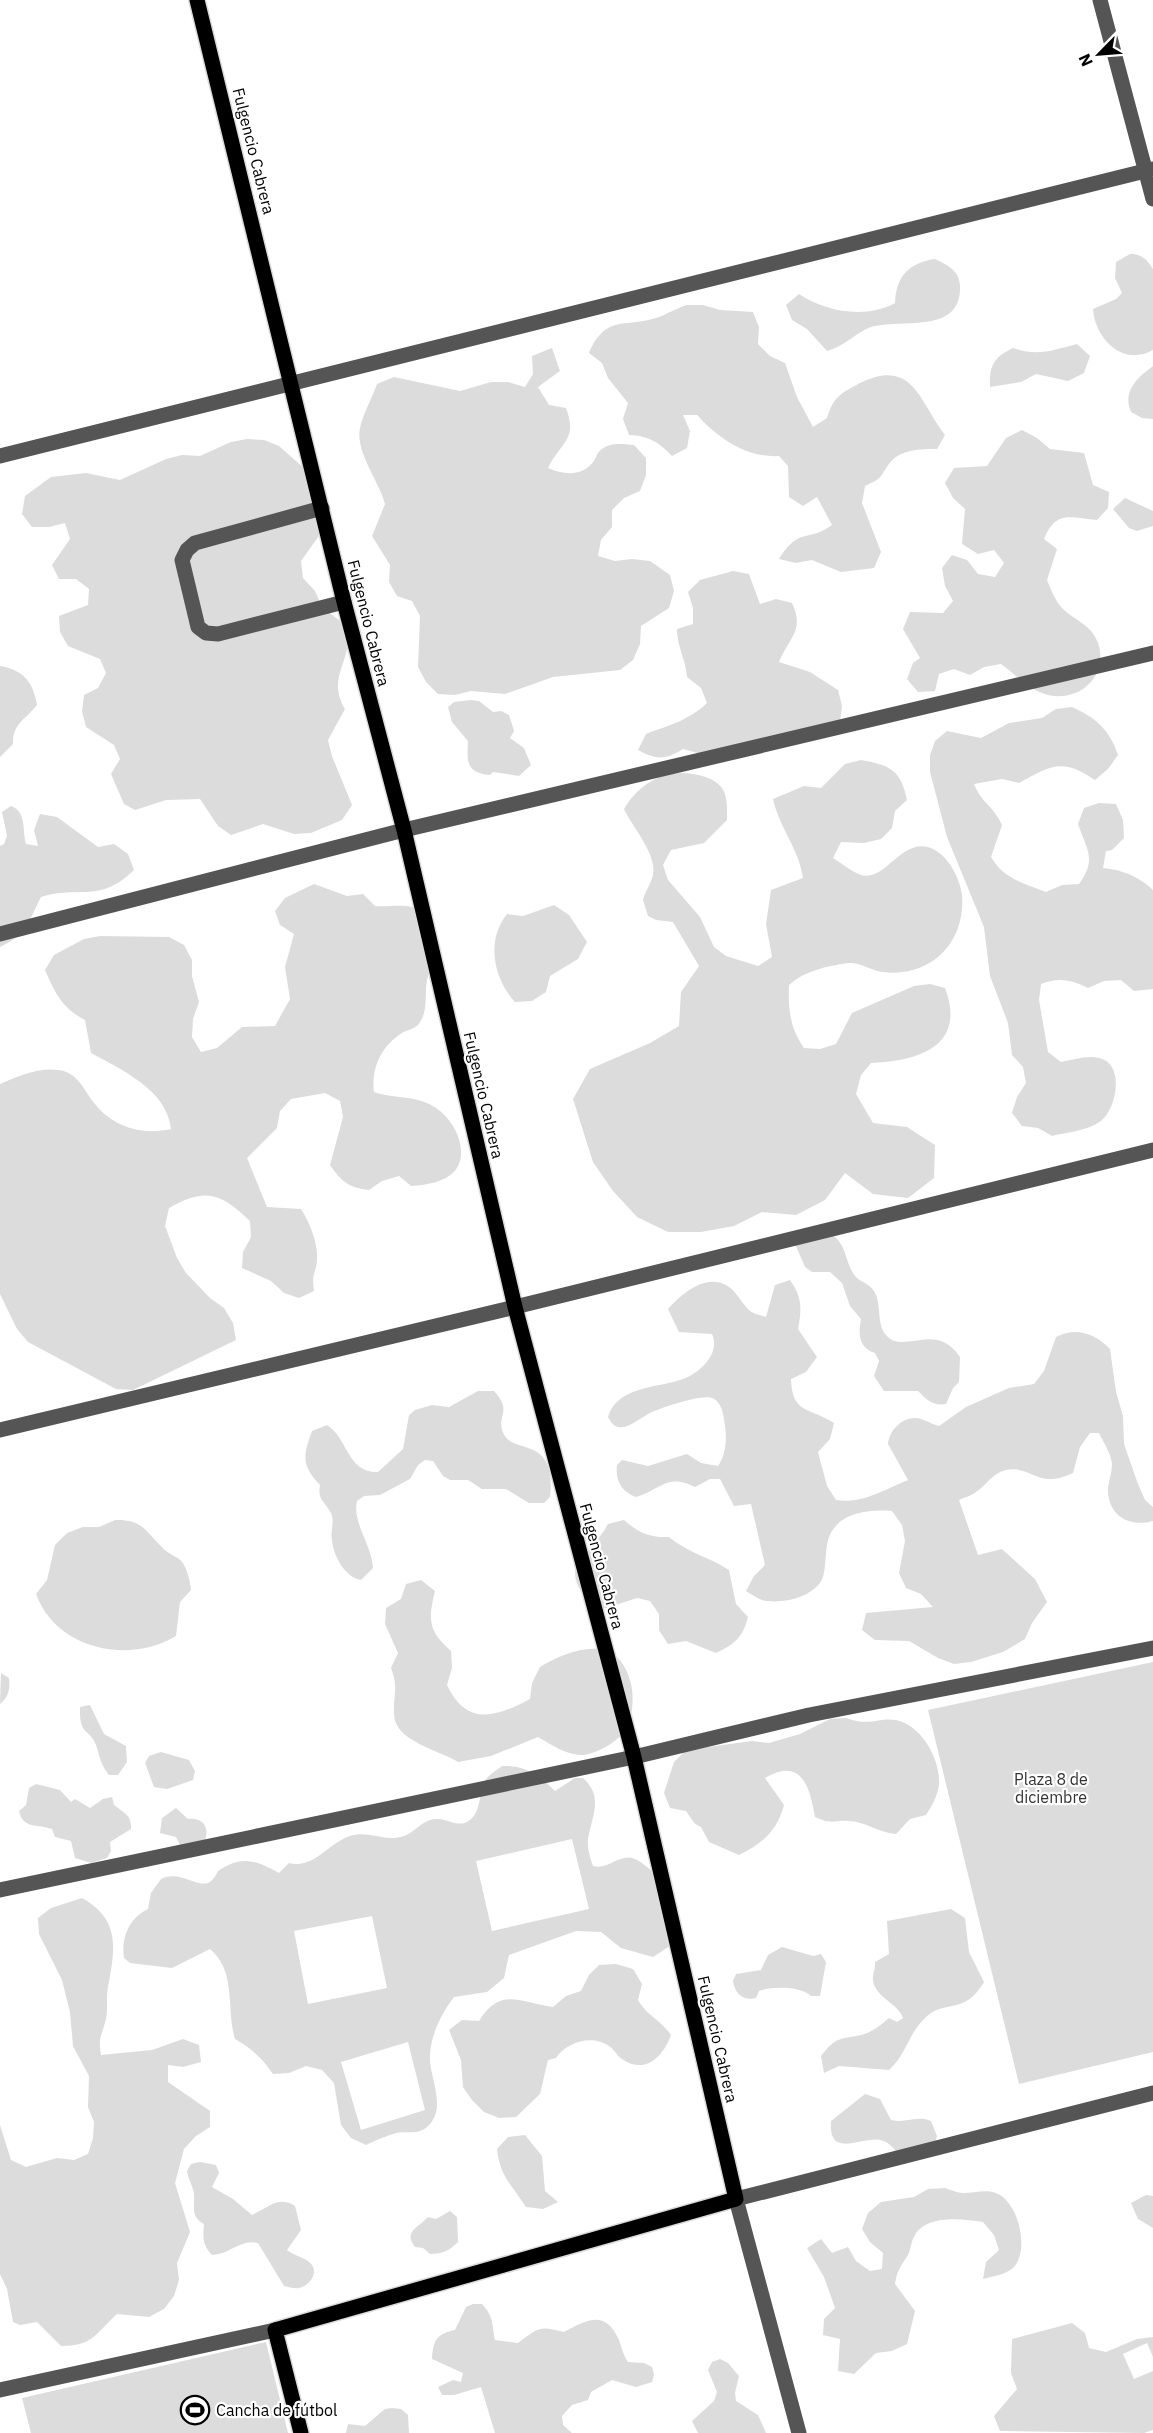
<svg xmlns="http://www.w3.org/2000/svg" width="1153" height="2433" font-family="'IBM Plex Sans',sans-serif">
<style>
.green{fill:#dcdcdc;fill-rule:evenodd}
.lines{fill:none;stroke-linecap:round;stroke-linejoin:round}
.major-casing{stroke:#dbdbdb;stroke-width:18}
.minor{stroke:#555;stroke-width:15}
.major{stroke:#000;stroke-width:15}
.labels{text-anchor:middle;stroke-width:4.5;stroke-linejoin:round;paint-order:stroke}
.street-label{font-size:16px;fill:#000;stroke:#fff}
.park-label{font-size:16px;fill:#333;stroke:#fff}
.poi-label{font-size:16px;fill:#000;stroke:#fff;text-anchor:start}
</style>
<rect width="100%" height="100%" fill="#fff"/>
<path class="green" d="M1130,254C1141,254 1147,259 1153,269V350C1123,367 1095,339 1093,309L1116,299L1122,293L1115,278L1116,262Z
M935,259C948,265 960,271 960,287C961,335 901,318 871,327C856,332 846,346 827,351L807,329L792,320L786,305L799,294C826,312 866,319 895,303C896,277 908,263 935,259Z
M687,305H703L720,310L753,312L759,327L758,344L770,356L785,363L797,397L813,427L827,418C834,396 840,394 860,383C913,357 919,401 945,435L937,449C920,449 900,449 889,464C878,479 884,477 865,486L862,503L881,552L874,568L841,572L812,560L796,563L779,559C800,526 807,543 832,525L817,497L803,506L789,497L788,466L779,456C746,458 718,438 697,415H683L690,431L687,448L672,456C659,442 649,436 629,435L623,419L628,403L608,378L602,363L589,353C606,314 624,328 656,318C666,315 676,308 687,305Z
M1077,344L1090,356L1084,373L1068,381L1036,374L1021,382L990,387C989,366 994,357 1013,348C1038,357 1053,350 1077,344Z
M552,348L560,371L538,387L549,405L566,408C578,440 561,442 548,468C564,475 582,477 594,461C596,457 598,451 602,449C611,442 623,444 634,445L646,458V475L640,491L624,498L612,510V527L601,540L598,556L615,561L632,559L650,561L670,575L674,591L669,608L641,626L640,644L633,660L620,670L553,677L505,694L471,691L455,695L438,694L426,682L418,667L420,616L412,601L397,596L389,582L390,565L372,536L385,504C379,481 355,452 360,428C363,413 372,399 377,384L394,377L460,391L491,382H508L525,387L533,374L532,356Z
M1153,366V419L1142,418L1131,412C1122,391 1138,377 1153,366Z
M1022,430L1037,438L1050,449L1084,453L1093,485L1109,492L1108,508L1097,520C1071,518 1056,509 1044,539L1057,549L1047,580C1051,590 1055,600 1062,608C1075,621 1091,624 1098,643C1110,678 1075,706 1042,693C1026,687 1015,674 1001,664L984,667L970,675L954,669L939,674L935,691L918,692L907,679L913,663L920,658L903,629L910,612L943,613L953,601L945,586L942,568L952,555L967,560L978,574L995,577L1004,563L994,550L978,554L962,544L965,509L953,498L945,483L954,468L987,466L1006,438Z
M247,439L264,440L279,446L305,469L321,533L301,561L303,578L315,591L322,607L348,627C352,664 326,677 345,709L328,740L332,756L352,805L342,820L311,833L294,834L263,824L231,835L218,826L200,799L166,800L135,810L124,804L111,774L120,759L114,745L86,727L82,711L84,695L98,688L106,673L100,659L68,646L60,632L59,616L88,605L89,589L76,579H59L52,565L70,539L65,523L49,527H32L22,514L25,496L51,477L86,473L120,480L166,459L182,455L200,456L231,442Z
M1125,498L1153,511V526L1137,531L1129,528L1113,509Z
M733,571L749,574L760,604L776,599L792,603C805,630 789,638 779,662L810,672L838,690L842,706L840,722L716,758L683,749C666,760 656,760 638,750L646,734C669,725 688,721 707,703L701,688L687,677C686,660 677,647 677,629L693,624V608L688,592L700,580Z
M0,666C23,670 33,681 37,705C26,719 12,724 13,744L0,757Z
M471,700L479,701L493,712L501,711L509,715L514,731L510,738L524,748L531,765L519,776L493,772L490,775C465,773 467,760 468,741L452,722L448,707L454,702Z
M1072,707C1095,717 1110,730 1118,755L1108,769L1095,780C1062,757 1050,766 1019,783L1002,779L974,784C982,804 993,805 1002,825L991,857C1004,879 1023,883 1046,892L1062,885L1079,884C1097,859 1087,850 1078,824L1084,808L1099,803L1116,804L1123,820L1124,838L1112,850L1106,851L1103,868C1123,870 1138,876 1153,890V989L1134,991L1121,980L1104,981L1088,988C1071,980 1059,977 1041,984L1039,1000L1048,1052L1061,1062C1072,1060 1088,1055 1099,1058C1125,1063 1117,1108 1101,1121C1088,1131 1067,1132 1052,1136L1038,1128L1022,1126L1012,1113L1017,1097L1026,1083L1023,1067L1012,1055L1008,1023L990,976L984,927L947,837L930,772V755L935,741L947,731L981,738L1009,723L1042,718L1056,709Z
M861,760C890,765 901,770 907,800L895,811L892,828L881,839L864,843L841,842L833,858C841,863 852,872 861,875C887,883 905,829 938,852C951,861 960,880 962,895C966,942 931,978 883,972C872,971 860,962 848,963C827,966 804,971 789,985C788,1009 790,1028 804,1048L820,1049L836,1044L852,1013L914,986L930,984L945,988C967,1046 919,1061 871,1063L861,1075L856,1094L873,1123L907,1127L935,1145L934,1178L908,1198L873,1194L845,1173L825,1200L796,1215L762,1212L734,1226L701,1232H668L637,1217L613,1191L593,1162L573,1099L590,1069L650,1043L679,1026L681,992L699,966L673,922L656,920L648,916L643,900C645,891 650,886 652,878C660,857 632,827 624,809C639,783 667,767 698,775C707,777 716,780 722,788C728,797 727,810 727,820L704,843L671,850L663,865L668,880L700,917L714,947L726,956L758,966L772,957L766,924L771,890L803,878C799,849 779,827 773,799L804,786L821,788L845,764Z
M11,806C27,812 22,830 26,844L38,846L34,830L40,814L57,817L98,847L114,844L128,854L134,870C99,904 80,885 41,897C28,922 28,934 0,947V846L4,844L7,836L2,812Z
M314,884L347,896L363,894L375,906C386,907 403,904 412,907C429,915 444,943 439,961C437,967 430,971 428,976C423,993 430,1010 418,1025C414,1029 407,1030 402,1033C381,1046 371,1069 374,1092C395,1099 417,1095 436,1108C453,1119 469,1148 457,1168C448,1182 426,1185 411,1186L399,1176L382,1181L369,1190C349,1188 341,1181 330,1165L343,1117L340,1101L325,1093L291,1099L280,1111L277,1128L247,1158L267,1207L301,1209C309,1221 318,1243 317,1258C317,1273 311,1271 314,1291L299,1298L284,1293L271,1281L242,1268L243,1252L251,1237L250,1221C221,1193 206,1187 169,1208L165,1226L177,1258L186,1273L210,1298L224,1308L233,1323L236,1340L133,1390L116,1389L28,1342L17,1329L0,1294V1084C17,1076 40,1067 59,1070C79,1073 84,1091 95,1104C114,1128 143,1135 171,1129C167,1090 122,1070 91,1053L85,1020C62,1008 55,993 45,970L54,955L84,939L100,936L169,937L184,945L192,960V976L199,1002L193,1019L192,1037L201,1052L217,1048L242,1027L275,1026L290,999L285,967L294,934L280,925L275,911L285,898Z
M554,905L569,915L587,942L578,959L550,976L546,992L532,1001L515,1002C493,978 486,940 507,914L523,916Z
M830,1234C848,1243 844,1263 856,1277C863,1284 871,1283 876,1295C881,1307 877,1325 886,1335C904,1356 935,1320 960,1357L959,1382L953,1388L946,1404C933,1406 927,1400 918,1391H884L874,1376L879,1361L875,1353C859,1348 858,1335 861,1319L850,1306L842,1283L830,1272H812L805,1267L795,1244Z
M790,1280C802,1297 802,1308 798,1329L817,1357L806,1372L791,1379C792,1414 809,1407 834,1423L830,1439L818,1452L827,1486L836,1500C863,1504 883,1490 908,1480L888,1444C889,1431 901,1418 915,1418C923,1418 931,1424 939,1426L966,1407L1009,1388L1034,1384L1044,1371L1056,1337C1076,1327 1094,1333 1110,1349L1116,1392L1123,1416L1124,1444L1138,1484L1145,1500L1153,1507V1521C1129,1528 1107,1515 1108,1488C1109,1480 1112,1472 1112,1464C1111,1453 1103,1442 1099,1433H1090L1080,1447L1073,1473C1037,1490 1032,1465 1006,1470C992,1473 987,1485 976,1492C971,1496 965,1497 959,1500L978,1555L1002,1549L1035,1579L1047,1602L1032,1623L1025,1639L1003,1652L971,1662L954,1664L938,1658L909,1641L875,1640L862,1630L866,1613L933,1607L921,1594L906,1588L899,1573L905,1541L902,1525L892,1511C865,1509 832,1514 827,1545C825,1556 826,1567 823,1577C816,1597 781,1605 762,1600C757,1598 751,1594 746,1591L754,1576L765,1565L751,1504L734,1506L720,1479H710L695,1487C667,1473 662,1489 636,1497C622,1492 615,1481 617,1465L622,1460L648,1466L687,1454L701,1463L718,1466C726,1455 727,1439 725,1426C724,1417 722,1401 712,1398C702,1394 660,1408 650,1413C636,1420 618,1439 608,1417C617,1386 658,1388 683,1379C700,1373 721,1353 712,1334L679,1332L668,1309C682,1294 704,1274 726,1285C736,1290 741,1303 749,1310C753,1314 760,1315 766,1317L775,1285Z
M478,1391H494C512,1411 498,1413 502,1430C510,1458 557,1431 550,1497L544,1503H529L506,1489H482L468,1480H450L443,1476L433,1461L425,1460L418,1465L410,1479L380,1495L364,1496L357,1501C352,1523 372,1545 373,1568L361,1580C345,1577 334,1557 332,1541C330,1532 335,1521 331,1513C325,1501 317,1500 320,1485C301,1465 303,1456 312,1431L327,1425C348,1438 347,1473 378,1472L403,1449L409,1415L415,1410L432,1405L449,1407Z
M115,1520C144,1519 145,1532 165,1550C170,1555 179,1557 183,1563C188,1572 190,1581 191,1590L180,1602L176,1636C128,1665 56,1649 36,1594L47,1580L55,1545L67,1533L83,1527H99Z
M624,1520C639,1533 650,1538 669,1537C688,1553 709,1557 729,1570L736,1604L748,1617C743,1637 735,1644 716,1653L686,1641L668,1644L659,1630V1614L650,1601L637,1598L606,1608L590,1605C556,1560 588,1561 608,1524Z
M421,1580L435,1591C428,1620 428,1631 451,1651L452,1668L447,1685C467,1727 496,1717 530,1699L532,1683L540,1667C574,1647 619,1633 631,1684C634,1696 633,1717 626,1729C619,1741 598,1753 584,1755C567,1756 552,1745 538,1737L491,1756L458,1762C439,1750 394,1741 394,1714C393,1694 399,1690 391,1668L398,1653L385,1624L386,1608L401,1599L406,1584Z
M1153,1662V2052L1019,2084L928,1710Z
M1,1673L9,1678C10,1689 9,1697 0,1704Z
M90,1705L104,1734L126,1746L127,1762L118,1775H109C100,1764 100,1757 96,1745C89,1727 79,1737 80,1707Z
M846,1718C871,1727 877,1717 896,1720C922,1725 941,1761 939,1785C937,1797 932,1806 926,1815L910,1819L896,1834C879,1833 864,1821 849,1821C833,1820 832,1825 815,1817C810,1788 802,1756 765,1778L784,1805C777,1831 763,1843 739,1855L709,1842L701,1827L695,1824L686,1811L670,1808L664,1793L674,1762L686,1750L752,1741L769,1743L800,1734L830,1719Z
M161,1752L189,1760L195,1771L193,1780L167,1789L154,1787L145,1763L149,1756Z
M502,1766C525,1765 539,1775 555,1791L575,1778H583C604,1797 592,1815 588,1839C587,1847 590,1858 593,1866C608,1870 618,1855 632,1858C640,1860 648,1868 654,1873L673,1944L653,1957L621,1948L601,1932L576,1931L509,1955L504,1978L487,1992L454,1997C441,2014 429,2038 430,2060C431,2081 447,2110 427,2127C418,2135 407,2131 396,2133C386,2136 376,2140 366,2145L351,2138L341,2125L334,2083L322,2070L306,2066L289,2073L273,2074C262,2058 251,2048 235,2039C226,2009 237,1972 210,1949L172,1968L130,1963L124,1958C121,1938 129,1918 148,1909L151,1893L161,1879C186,1867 205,1901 218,1871C242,1855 256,1860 279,1873L289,1863C315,1869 328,1843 350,1836C367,1830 383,1841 400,1837C414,1835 420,1820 436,1819C446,1818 457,1827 467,1822C482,1814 478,1794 485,1781C488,1775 496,1771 502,1766ZM572,1839L589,1909L492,1931L476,1861ZM372,1916L387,1988L308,2004L294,1931ZM408,2042L425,2110L361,2130L341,2062Z
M36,1784L60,1790L71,1802L75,1799L90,1808L103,1799L112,1797L114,1805C124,1813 132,1815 131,1829L110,1842L111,1851L107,1858L91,1863L75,1858L71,1841L55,1837L52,1829C37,1824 23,1829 19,1811L26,1805L29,1788Z
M176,1808L188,1819C202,1817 210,1827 205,1840L180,1845L176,1837L160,1833L162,1818Z
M82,1898C121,1920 115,1949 108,1987C106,1997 108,2009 106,2019C102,2036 98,2036 101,2055L152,2050L183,2039L199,2045L201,2062L183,2067L168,2065V2082L210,2111V2127L196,2136L184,2149L175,2183L190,2232L177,2263L179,2280L174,2296L164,2309L149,2317L117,2314C95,2334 93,2346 61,2346L37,2322L20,2325L13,2322L7,2289L0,2274V2125L11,2160L26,2167L57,2158L74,2160L88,2154L93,2138L94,2122L88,2107L89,2076L73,2046L70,2012L62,1980L39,1934L38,1918L51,1908Z
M951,1909L965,1918L969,1952L984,1982C964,2016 945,1999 926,2017C907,2035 907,2054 889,2070L839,2066L824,2073L821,2056C837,2036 838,2040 861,2035C871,2033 881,2025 889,2018L897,2022L903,2018C898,2003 876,1998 873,1981C872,1975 876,1968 875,1962L889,1954L887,1921Z
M782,1947L813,1956L821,1954L826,1962L820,1996H811C801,1986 772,1986 759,1991L756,1998C743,2001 735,1994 733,1981L736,1974L761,1970L768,1955Z
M616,1964L633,1969L642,1984L638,2000C648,2017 660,2019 671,2035C663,2057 645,2075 622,2059C617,2056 614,2049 609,2046C593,2034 566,2042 556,2058L548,2060L540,2094L516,2117L499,2118L484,2112L472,2100L463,2087L461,2060L449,2030L462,2020L479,2021C501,1986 520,2003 553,2007L566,1996L581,1991L589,1975L599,1965Z
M865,2094L880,2099L891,2120C906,2124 917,2115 931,2121L937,2136L935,2144L899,2154C893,2148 888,2141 880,2140C862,2136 828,2160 831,2121Z
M525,2135L542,2156L545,2191L558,2202L543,2209L526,2207C512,2185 500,2177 497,2149L508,2137Z
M200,2162L216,2165L219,2173L212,2187L233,2199L252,2215C268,2208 278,2195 295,2206L301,2230L287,2250C294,2256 302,2256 309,2262C320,2270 311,2286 299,2288C294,2289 289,2287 284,2286L258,2243C240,2239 229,2255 212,2255C202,2245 203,2237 204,2224C190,2216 195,2208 194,2194C193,2186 188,2179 187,2171L191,2164Z
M945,2188C951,2190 958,2193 963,2193C974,2193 986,2189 996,2193C1018,2201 1030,2249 1014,2267C1006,2275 993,2276 983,2279L986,2262L999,2250L994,2235L983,2222C962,2219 925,2214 914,2237C911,2242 911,2249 908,2255C901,2266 897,2270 895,2284L915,2311L907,2344L892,2351L876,2353L854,2374L838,2371L840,2339L823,2335L824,2319L835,2308L824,2277L807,2248L821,2239L832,2253L848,2247L856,2261L870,2271L882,2269L883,2253L870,2242L862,2229L868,2213L881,2202L914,2197L928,2189Z
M1146,2195L1153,2196V2228L1138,2219L1131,2203Z
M450,2211L457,2217L458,2242C449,2251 442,2254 430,2254L423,2248L415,2247C403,2231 418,2228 428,2217L436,2219Z
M473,2304H482C494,2317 492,2325 495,2340L518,2343C540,2327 539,2326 564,2332C587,2320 605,2309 619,2340C622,2348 623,2355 628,2362L644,2363L652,2367L654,2375L652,2382L636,2387L612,2380L591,2392L588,2400L572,2405L562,2416L563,2425L572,2433H495L481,2387L454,2395H442L438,2387L453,2380L461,2382L463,2373L432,2359C433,2341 436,2334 455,2330L466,2307Z
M1072,2323L1085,2333L1089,2348L1106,2352L1137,2339L1153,2337V2357L1147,2343L1123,2354L1134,2379L1153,2371V2430L1144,2433L1000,2431L994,2416L1017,2389L1011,2373L1012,2339Z
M266,2342L288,2433H31L22,2398Z
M720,2359L728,2363L739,2376L735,2393L736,2401L758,2415L766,2433H698L692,2421L714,2401L717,2392L708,2370L712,2362Z
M392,2408L401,2409L408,2415L409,2433H346L348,2424L365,2426L385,2409Z"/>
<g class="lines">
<g class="major-casing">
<path id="major" d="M197,0L344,602L404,830L515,1307L634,1757L736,2199L275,2330L301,2433"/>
</g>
<path class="minor" d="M1100,0L1153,199
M0,456L1153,169
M322,508L195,543L187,550L182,560L198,627L206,633L218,634L344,602
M0,934L404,830L1153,653
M0,1430L515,1307L1153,1150
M0,1890L634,1757L809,1715L1153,1648
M0,2390L275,2330
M799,2433L736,2199L1153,2093"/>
<use href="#major" class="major"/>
</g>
<defs>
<g id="stadium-ring" transform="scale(1.5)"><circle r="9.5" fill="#fff" stroke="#000" stroke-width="1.5"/><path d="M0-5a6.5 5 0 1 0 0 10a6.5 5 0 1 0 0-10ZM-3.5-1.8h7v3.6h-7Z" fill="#000"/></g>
</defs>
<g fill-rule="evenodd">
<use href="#stadium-ring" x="195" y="2410"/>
</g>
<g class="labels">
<g class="street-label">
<text transform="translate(254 151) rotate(76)" y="6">Fulgencio Cabrera</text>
<text transform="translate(369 623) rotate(76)" y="6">Fulgencio Cabrera</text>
<text transform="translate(484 1095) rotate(77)" y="6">Fulgencio Cabrera</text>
<text transform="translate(602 1566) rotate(75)" y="6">Fulgencio Cabrera</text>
<text transform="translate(718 2039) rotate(77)" y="6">Fulgencio Cabrera</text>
</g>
<g class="park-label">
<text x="1051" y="1785">Plaza 8 de<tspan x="1051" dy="18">diciembre</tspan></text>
</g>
<g class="poi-label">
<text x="216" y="2416">Cancha de fútbol</text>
</g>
</g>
<g transform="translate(1099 54) rotate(245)" stroke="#ffffff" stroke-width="4.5" paint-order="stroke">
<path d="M0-4.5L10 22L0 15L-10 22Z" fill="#000000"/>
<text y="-9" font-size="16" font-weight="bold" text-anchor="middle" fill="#000000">N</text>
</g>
</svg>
